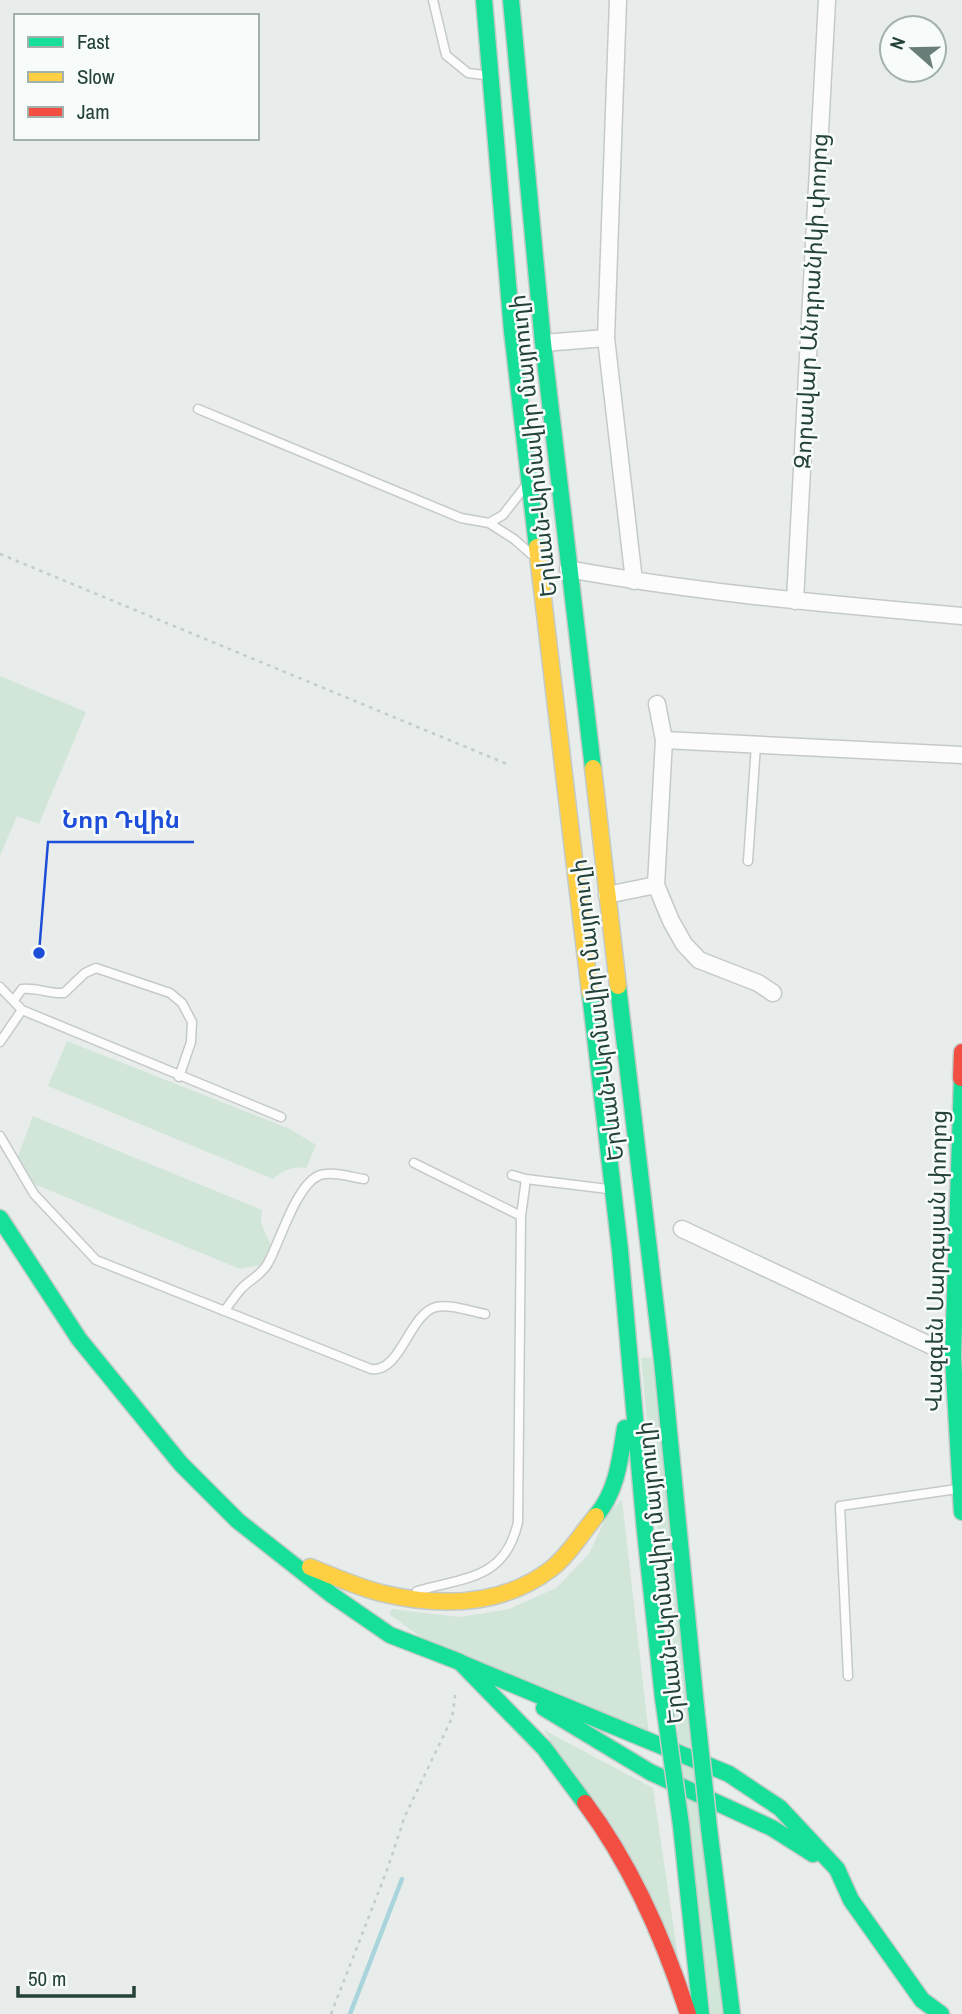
<svg xmlns="http://www.w3.org/2000/svg" width="962" height="2014" font-family="'Archivo Narrow','Noto Sans Armenian',sans-serif">
<style>
.green{fill:#d1e6d8}
.lines{fill:none;stroke-linecap:round;stroke-linejoin:round}
.stream{stroke:#a9d4db;stroke-width:4.5}
.lane-casing{stroke:#c5cac8;stroke-width:11}
.street-casing{stroke:#c5cac8;stroke-width:19}
.fast-casing{stroke:#c3cbc8;stroke-width:19}
.slow-casing{stroke:#c3cbc8;stroke-width:19}
.jam-casing{stroke:#c3cbc8;stroke-width:19}
.path{stroke:#c3ccca;stroke-width:2.5;stroke-dasharray:3.5 5;stroke-linecap:butt}
.lane{stroke:#fcfcfc;stroke-width:8}
.street{stroke:#fcfcfc;stroke-width:16}
.fast{stroke:#16e098;stroke-width:16}
.slow{stroke:#ffcf43;stroke-width:16}
.jam{stroke:#f24e42;stroke-width:16}
.fast-bridge-casing{stroke:#c3ccc9;stroke-width:19;stroke-linecap:butt}
.fast-bridge{stroke:#16e098;stroke-width:16}
.labels{text-anchor:middle;stroke-width:5;stroke-linejoin:round;paint-order:stroke}
.street-label{font-size:23px;fill:#24423a;stroke:#f7fbf9}
.leader{fill:none;stroke:#1d4ed8;stroke-width:2.5}
.callout-dot{fill:#1d4ed8;stroke:#f7fbf9;stroke-width:2.5}
.callout-label{font-size:24px;text-anchor:middle;font-weight:bold;fill:#1d4ed8;stroke:#f7fbf9;stroke-width:5;stroke-linejoin:round;paint-order:stroke}
</style>
<rect width="100%" height="100%" fill="#e8edeb"/>
<path class="green" d="M0,676L86,712L39,824L17,816L0,856Z
M67,1041L290,1129L316,1145L306,1168C292,1166 284,1170 273,1179L48,1086Z
M33,1116L262,1210L261,1223L272,1248L265,1264L240,1269L34,1184L18,1156Z
M652,1357L724,2014H711L672,1681L641,1358Z
M622,1500L649,1735L433,1646L389,1614L392,1609L459,1617L509,1609L556,1588L589,1554L608,1513Z
M544,1730L653,1788L678,1957Z"/>
<g class="lines">
<path class="stream" d="M350,2014L402,1879"/>
<g class="lane-casing">
<path id="lane" d="M433,0L446,55L468,73L484,75
M198,409L461,518L489,523L514,539L531,554
M489,523L503,515L524,488
M748,861L756,745
M0,987L22,1010L281,1117
M14,1000L22,989C36,987 49,994 64,993L85,973L96,968L170,993L182,1003L192,1022L191,1042L179,1077
M0,1042L22,1010
M0,1136L34,1194L96,1260L371,1369C401,1373 409,1314 436,1307C451,1304 469,1311 485,1314
M414,1163L521,1216
M512,1175L526,1179L608,1189
M224,1311C230,1304 235,1296 241,1289C249,1280 262,1275 268,1263C280,1242 296,1184 320,1175C332,1171 351,1177 364,1179
M417,1591C465,1577 505,1580 518,1522L521,1216L526,1179
M848,1676L840,1506L957,1489"/>
</g>
<g class="street-casing">
<path id="street" d="M618,0L606,338L634,581
M543,343L606,338
M568,569C698,593 830,604 962,616
M795,601L827,0
M657,704L664,740
M607,895L656,885
M773,993L758,983L699,960L684,944L671,921L656,885L664,740L962,755
M682,1229L953,1356"/>
</g>
<g class="fast-casing">
<path id="fast" d="M484,0L512,331L537,547
M511,0L543,343L593,768
M618,986L662,1360L696,1707
M590,993L620,1250L645,1531L663,1698
M962,1078L953,1356L962,1512
M0,1218L79,1339L181,1464L238,1521L332,1595L390,1635L460,1662L544,1748L585,1803
M596,1516C617,1491 620,1460 625,1428
M461,1663L729,1774L780,1808L837,1869L851,1900L922,2000L941,2014
M544,1708L650,1772L772,1828L813,1854
M681,1825L701,2014
M709,1828L732,2014"/>
</g>
<g class="slow-casing">
<path id="slow" d="M537,547L590,993
M593,768L618,986
M310,1567C333,1576 357,1587 381,1593C439,1607 501,1607 551,1569C568,1556 582,1533 596,1516"/>
</g>
<g class="jam-casing">
<path id="jam" d="M961,1078L962,1052
M585,1803C632,1866 664,1939 688,2014"/>
</g>
<path class="path" d="M0,554L507,764
M331,2014L387,1870L405,1816L452,1718L456,1690"/>
<use href="#lane" class="lane"/>
<use href="#street" class="street"/>
<use href="#fast" class="fast"/>
<use href="#slow" class="slow"/>
<use href="#jam" class="jam"/>
<g class="fast-bridge-casing">
<path id="fast-bridge" d="M663,1698L681,1825
M696,1707L709,1828"/>
</g>
<use href="#fast-bridge" class="fast-bridge"/>
</g>
<g class="labels">
<g class="street-label">
<text transform="translate(811 301) rotate(-87)" y="8">Զորավար Անդրանիկի փողոց</text>
<text transform="translate(533 446) rotate(-96)" y="8">Երևան-Արմավիր մայրուղի</text>
<text transform="translate(597 1010) rotate(-97)" y="8">Երևան-Արմավիր մայրուղի</text>
<text transform="translate(936 1261) rotate(-89)" y="8">Վազգեն Սարգսյան փողոց</text>
<text transform="translate(660 1573) rotate(-96)" y="8">Երևան-Արմավիր մայրուղի</text>
</g>
</g>
<path class="leader" d="M39 953L48 842H194"/>
<circle class="callout-dot" cx="39" cy="953" r="7"/>
<g class="callout-label">
<text x="121" y="828">Նոր Դվին</text>
</g>
<rect x="14" y="14" width="245" height="126" fill="#f7fbf9" stroke="#a3b1ad" stroke-width="2"/>
<rect x="28" y="37" width="35" height="10" fill="#16e098" stroke="#a3b1ad" stroke-width="2"/>
<text x="77" y="49" font-size="21" fill="#24423a">Fast</text>
<rect x="28" y="72" width="35" height="10" fill="#ffcf43" stroke="#a3b1ad" stroke-width="2"/>
<text x="77" y="84" font-size="21" fill="#24423a">Slow</text>
<rect x="28" y="107" width="35" height="10" fill="#f24e42" stroke="#a3b1ad" stroke-width="2"/>
<text x="77" y="119" font-size="21" fill="#24423a">Jam</text>
<g transform="translate(913 49) rotate(290)"><circle r="33" fill="#f7fbf9" stroke="#a3b1ad" stroke-width="2"/>
<path d="M0-5L12 26L0 18L-12 26Z" fill="#697e78"/>
<text y="-10" font-size="19" font-weight="bold" text-anchor="middle" fill="#24423a">N</text>
</g>
<path d="M18 1986v10h116v-10" fill="none" stroke="#24423a" stroke-width="3.5"/>
<text x="28" y="1986" font-size="21" fill="#24423a" stroke="#f7fbf9" stroke-width="5" paint-order="stroke">50 m</text>
</svg>
